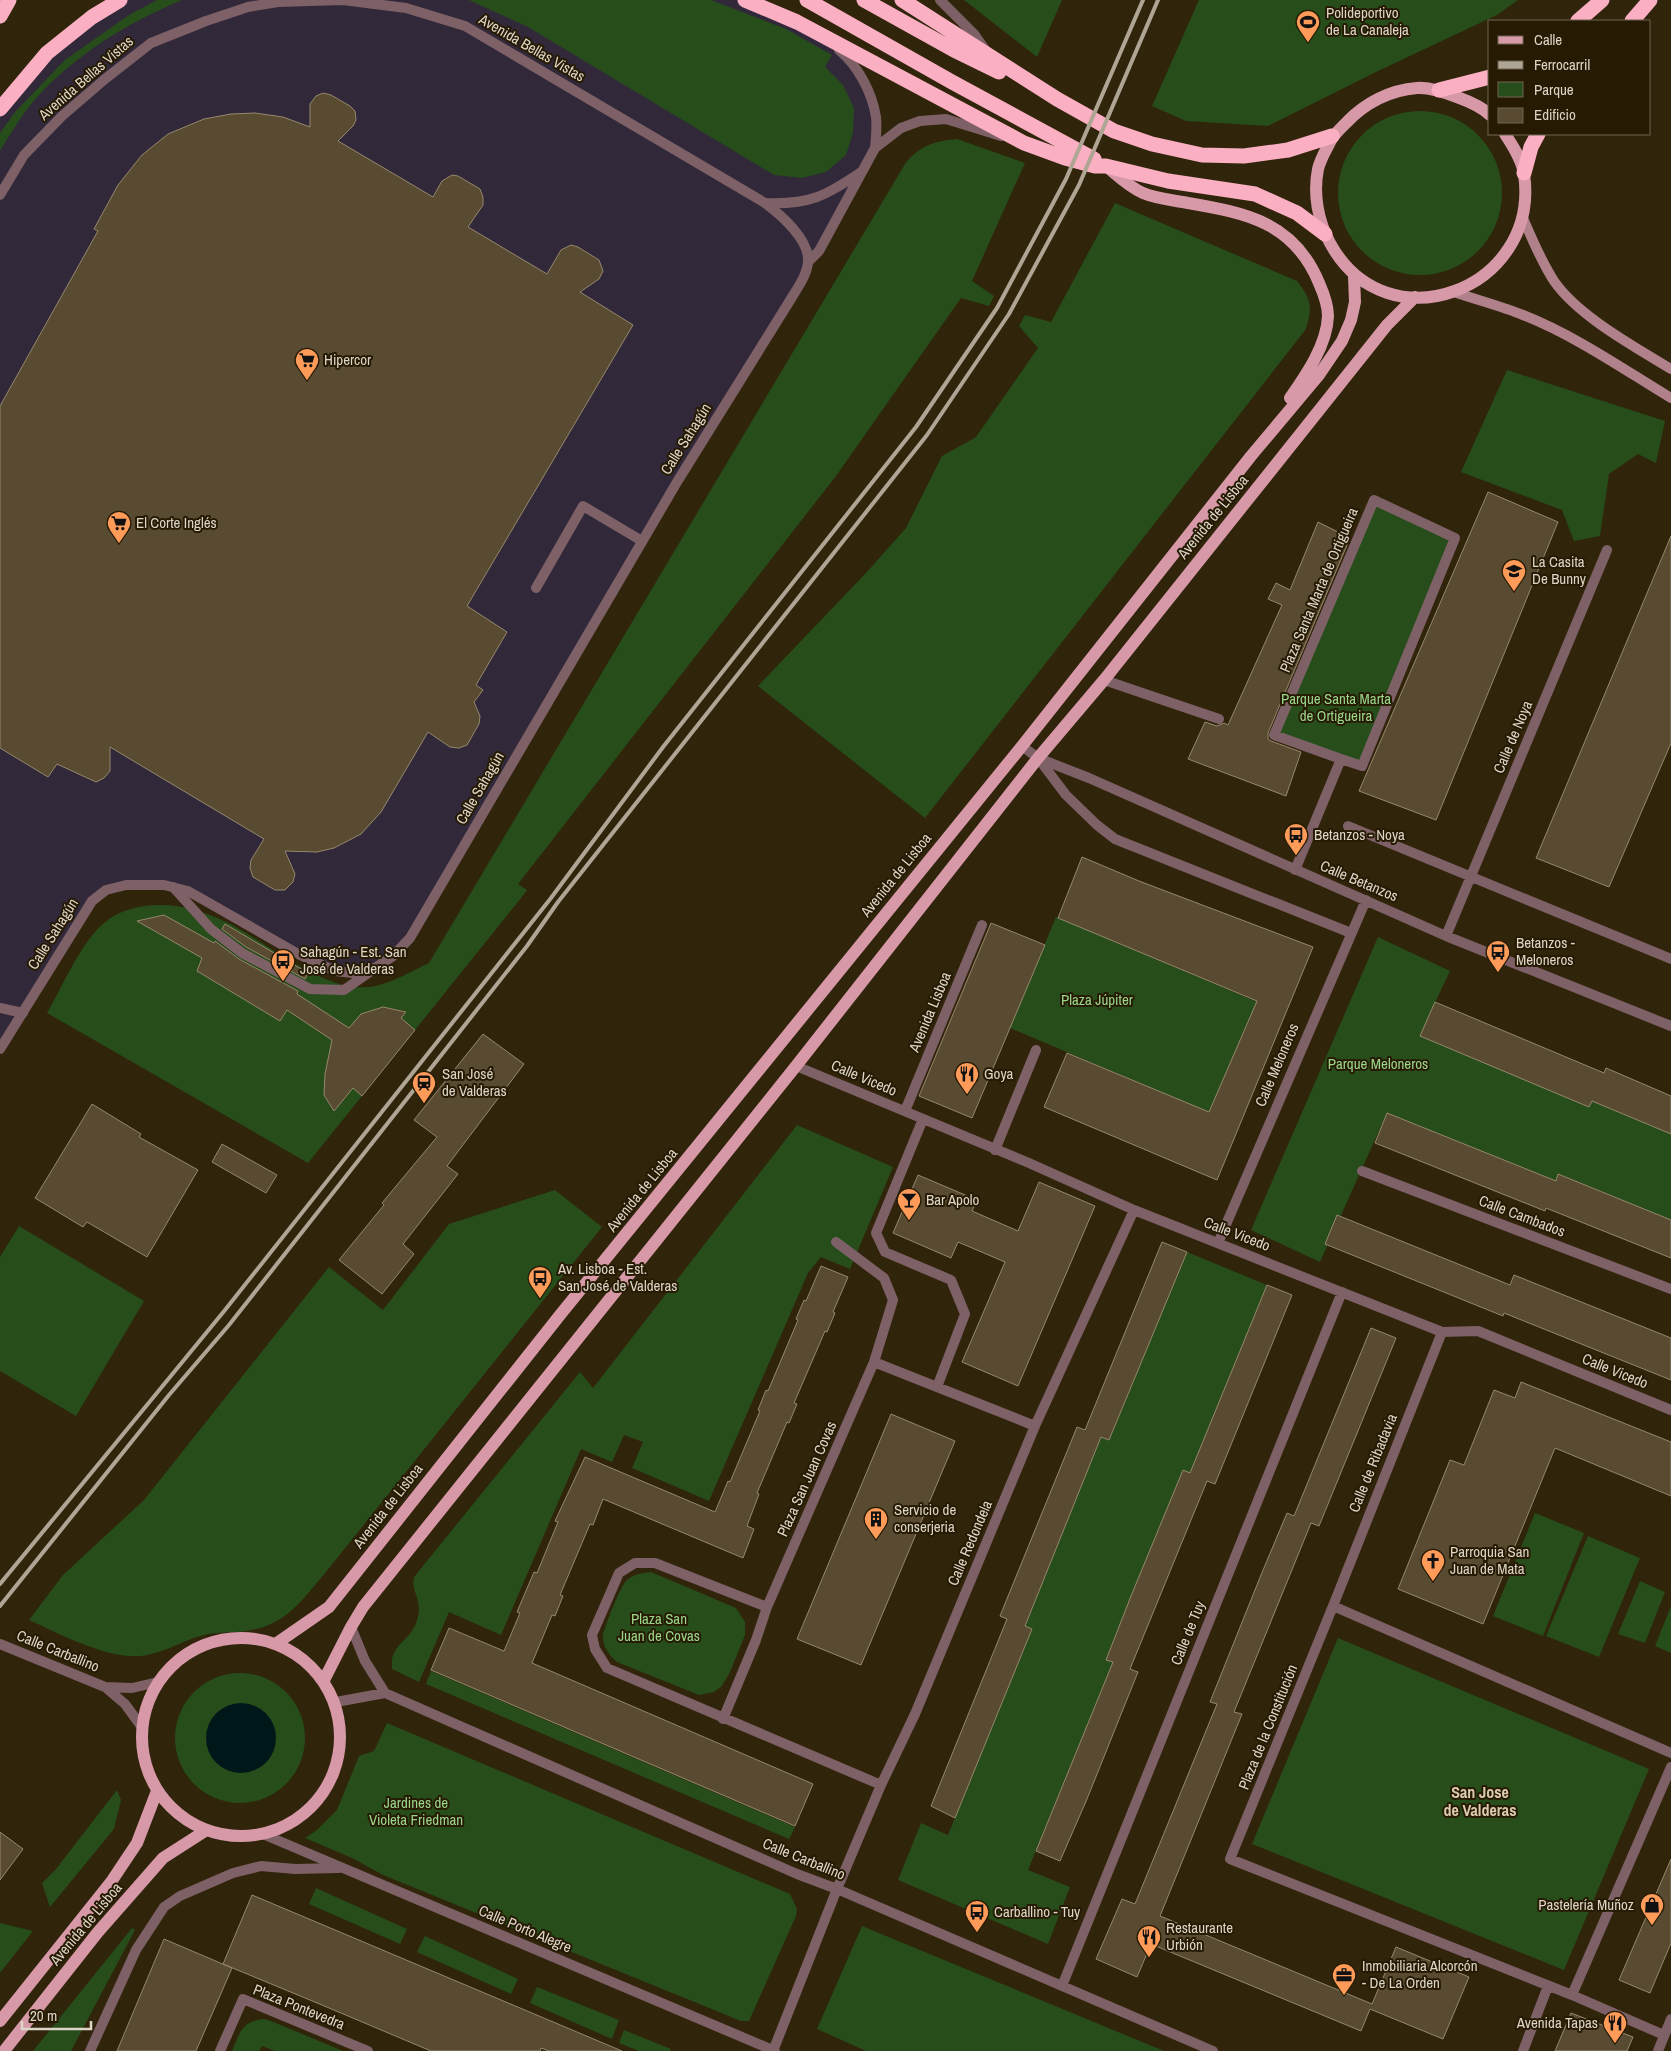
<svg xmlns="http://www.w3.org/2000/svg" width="1671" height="2051" font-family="'Archivo Narrow',sans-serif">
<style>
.commercial{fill:#312939}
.green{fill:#264d1a}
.water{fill:#001719}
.building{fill:#584b32;stroke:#96886d}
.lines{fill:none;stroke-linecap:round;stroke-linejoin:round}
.lane{stroke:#7e6067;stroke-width:10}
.street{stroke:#7e6067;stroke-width:10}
.secondary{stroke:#b0808b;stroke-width:10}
.primary{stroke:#d799a8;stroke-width:12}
.highway{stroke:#fbafc2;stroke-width:15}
.rail{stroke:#afa594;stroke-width:4}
.labels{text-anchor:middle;stroke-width:4;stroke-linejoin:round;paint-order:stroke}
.poi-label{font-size:15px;fill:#ddd5c7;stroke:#261a03;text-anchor:start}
.street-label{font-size:15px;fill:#ddd5c7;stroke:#261a03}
.park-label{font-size:15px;fill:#9ad68a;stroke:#261a03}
.neighbourhood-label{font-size:16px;font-weight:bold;fill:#dacbae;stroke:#261a03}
</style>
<rect width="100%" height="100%" fill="#30240b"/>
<path class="commercial" d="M120,0H745L770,10L851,61L870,94L875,148L410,938L372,970L335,971L188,891L126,885L92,901L0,1049V109L47,53Z"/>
<path class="green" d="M157,0H182C124,24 63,62 25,112C16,124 8,138 0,151V133L16,111L65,60L129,15Z
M469,0H711L786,29L832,55L825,67L843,85L854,108L853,133L846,155L826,172L802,178L774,175L528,27Z
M964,0H1062L1037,57Z
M1199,0H1518L1497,15L1378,71L1268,126L1186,121L1152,106Z
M1338 193a82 82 0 1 1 164 0a82 82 0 1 1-164 0Z
M957,139L1025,163L972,281L994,296L989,306L961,298L836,476L518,884L527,890L525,893L415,1030L401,1018L405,1011L383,1007L361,1014L329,1054L325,1074L324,1095L334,1111L353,1088L362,1096L308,1163L47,1013C62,987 81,942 104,923C119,910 140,905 160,905C183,905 206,912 226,922C266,941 323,992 369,987C388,985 412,971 429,963L905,164C919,146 934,141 957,139Z
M1115,203L1297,281C1311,299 1313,306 1306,329L925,818L758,686L866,573L906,528L942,456L976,437L1038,348L1019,326L1025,315L1051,322Z
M1507,370L1665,421L1656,463L1638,454L1609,474L1600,536L1574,541L1562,510L1461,472Z
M1374,498L1456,538L1363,767L1273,735Z
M1056,917L1267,1006L1249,1019L1217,1094L1220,1117L1010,1028Z
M1378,937L1450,971L1431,1011L1592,1101L1671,1134V1220L1559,1174L1556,1181L1387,1113L1320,1262L1251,1230Z
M797,1125L893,1167L850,1269L821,1257L808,1273L709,1501L632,1468L643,1442L624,1435L612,1462L581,1449L501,1635L449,1612L419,1682L392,1669C389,1645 409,1642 416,1623C425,1600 410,1593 414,1577L580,1372L593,1388Z
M555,1190L602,1227L326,1572C301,1601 287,1625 246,1631C233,1633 221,1632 208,1634C187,1638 169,1651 147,1655C114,1663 60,1634 29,1620L63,1575L144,1500L329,1267L383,1310L449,1224Z
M19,1226L144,1301L76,1416L0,1371V1257Z
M1187,1252L1267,1285L1190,1473L1183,1471L1106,1659L1113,1662L1028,1870L1070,1887L1048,1944L898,1880L921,1823L948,1835L1032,1629L1025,1626L1101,1437L1109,1440Z
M1535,1513L1584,1533L1543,1636L1493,1616Z
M1588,1536L1640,1558L1599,1657L1546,1636Z
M651,1572L736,1608L745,1622V1635L730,1672L722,1686L714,1692L699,1695L617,1662C610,1656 602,1646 603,1635C605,1626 620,1587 626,1581C633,1574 642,1573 651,1572Z
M1640,1581L1665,1592L1645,1643L1618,1634Z
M1671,1606V1653L1655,1646Z
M1338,1638L1649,1769L1564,1970L1252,1844Z
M431,1671L795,1827L789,1839L426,1684Z
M175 1738a65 65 0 1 1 130 0a65 65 0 1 1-130 0Z
M387,1723L790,1894L797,1909L796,1916L749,2021H741L383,1875L352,1858L305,1838L317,1830L337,1810L359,1756L374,1751Z
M117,1790L121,1800L114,1829L50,1907L42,1883L56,1869Z
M316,1888L407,1929L400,1944L309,1904Z
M0,1923L33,1931L0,1973Z
M862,1926L1164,2051H866L817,2029Z
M132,1928L135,1930L71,2051H33Z
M425,1936L518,1979L511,1994L417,1952Z
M537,1987L619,2020L612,2039L530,2003Z
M264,2019L271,2021L343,2051H275L262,2046L259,2051H232C240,2032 242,2021 264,2019Z
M624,2030L671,2049L670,2051H639L619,2043Z"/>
<path class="water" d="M206 1738a35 35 0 1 1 70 0a35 35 0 1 1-70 0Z"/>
<path class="building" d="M323,93L331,95L350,106L355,111L356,120L353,126L338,141L433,197L442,181L452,175L458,176L480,189L483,197V205L468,227L547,274L561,250L571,245L578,247L599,260L603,271L599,279L580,292L633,325L467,606L507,632L476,685L483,690L474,702L480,716L479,724L467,745L459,748L450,747L428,732L381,812L361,834L334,848L317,852L285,851L295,874L293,882L285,890H275L253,877L250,868L251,860L264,839L110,747V771L104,778L96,782L57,764L48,777L0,748V406L98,231L94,229L118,185L142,155L168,134L204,119L231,114L255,113L283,117L310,127V104L316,96Z
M1488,492L1558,522L1436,820L1359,791Z
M1318,522L1350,538L1268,733V739L1271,741L1301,752L1286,796L1188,759L1205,722L1217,726L1224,723L1228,725L1282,605L1268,599L1276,583L1290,590Z
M1671,536V743L1609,887L1536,858Z
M1082,857L1139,881L1313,947L1217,1180L1044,1107L1067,1053L1209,1112L1257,1001L1058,918Z
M164,915L214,943L215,941L239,959L298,991L297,994L349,1028L361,1014L383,1007L406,1012L401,1018L415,1030L362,1096L353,1088L334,1111L324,1095L325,1074L332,1040L287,1010L280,1021L197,971L202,958L137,921Z
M991,923L1045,945L972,1118L919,1096Z
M225,924L308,973L305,979L246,947L222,929Z
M1435,1002L1604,1073L1606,1068L1671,1096V1134L1592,1101L1589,1107L1420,1036Z
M483,1034L524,1064L447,1166L458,1174L403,1244L414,1254L382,1294L339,1260L384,1205L382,1203L437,1137L414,1120Z
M92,1104L141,1134L139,1137L198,1170L147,1257L87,1222L83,1227L35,1198Z
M1387,1113L1556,1181L1558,1174L1671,1220V1258L1546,1208L1545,1211L1375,1143Z
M222,1144L277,1175L266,1193L212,1162Z
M918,1175L977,1200L972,1211L1018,1231L1039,1182L1095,1206L1018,1386L962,1362L1005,1262L958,1242L951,1258L893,1233Z
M1337,1215L1510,1285L1514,1275L1671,1338V1380L1504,1313L1503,1316L1325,1244Z
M1162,1242L1187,1252L1109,1440L1101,1437L1025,1626L1032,1629L955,1818L931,1806L1007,1619L1000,1616L1077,1427L1085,1430Z
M821,1266L848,1277L833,1312L835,1313L827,1332L825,1331L794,1403L797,1404L789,1423L787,1422L757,1493L759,1494L747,1526L754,1529L743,1558L603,1499L593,1525L590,1524L560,1595L563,1596L555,1616L552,1615L532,1663L813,1784L795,1826L431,1670L449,1628L504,1651L520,1613L517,1612L534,1572L537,1573L558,1522L555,1521L585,1457L715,1512L728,1481L730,1482L760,1411L758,1410L766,1390L768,1391L798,1320L796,1319L804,1300L806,1301Z
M1267,1285L1292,1295L1215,1484L1207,1481L1130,1669L1138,1672L1087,1799L1060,1861L1036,1851L1113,1662L1106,1660L1131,1596L1183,1470L1190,1473Z
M1371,1328L1396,1338L1319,1526L1311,1523L1234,1712L1242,1714L1160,1916L1372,2004L1396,1947L1469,1977L1443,2039L1370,2009L1361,2031L1151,1944L1137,1977L1096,1959L1122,1899L1135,1904L1217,1704L1210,1702L1261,1575L1287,1513L1294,1516Z
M1521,1382L1671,1442V1496L1555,1448L1483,1624L1398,1589L1450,1460L1464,1465L1494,1390L1515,1398Z
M891,1414L955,1441L861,1665L797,1639Z
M0,1832L23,1849L0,1880Z
M1671,1859V1943L1650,1993L1619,1980Z
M252,1895L622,2051H549L541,2048L540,2051H431L322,2005L223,1964Z
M164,1939L232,1968L196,2051H117Z
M1571,2013L1633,2037L1627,2051H1555Z"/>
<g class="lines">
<path class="lane" d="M940,0L974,34L986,51
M839,50C858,66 872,92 876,117C877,126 876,138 875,148
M765,203C809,205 826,196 861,172
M808,262L819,251L875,148L901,128L920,121L946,119L1001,136
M536,588L583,506L642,541
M1104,680L1219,719
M1038,758L1066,795L1097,825L1115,839L1351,933
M173,887L211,929L242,953L310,989L344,990L374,969
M0,1008L23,1013
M995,1150L1036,1050"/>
<path class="street" d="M0,195L24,155L62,116L105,79L151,43L206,21L248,7L278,2L343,0L406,8L465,26L765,203C781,215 810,240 808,262C807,276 796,290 789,302L677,482L410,938L393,956L372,970L353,973L335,971L300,955L188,891L164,885H126L106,890L92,901L0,1049
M1022,746L1038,758L1089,778L1446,936L1671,1026
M1348,826L1671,959
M1295,870L1341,759L1362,766L1455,538L1374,500L1274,735L1341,759
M1446,936L1607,550
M796,1066L1029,1163L1134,1210L1442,1332L1478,1331L1671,1410
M905,1111L982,925
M923,1119L876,1233L885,1252L951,1280L965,1314L937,1387
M1362,1171L1671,1289
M1218,1243L1366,900
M874,1362L1035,1426
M1333,1606L1442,1332
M767,1607L655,1563H635L619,1573L592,1635L595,1649L607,1668L881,1785
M351,1627L365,1661L385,1693L797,1874L837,1889L1213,2051
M0,1644L105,1687L125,1704L141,1726
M105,1687L132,1688L158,1682
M336,1702L385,1693
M723,1719L756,1640L767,1607L874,1362L893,1300L884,1278L836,1242
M265,1835L775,2051
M1062,1986L1342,1292
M1572,1995L1671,1767
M1664,2035L1572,1995L1230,1859L1333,1606L1671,1753
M90,2051L136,1950L164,1907L180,1896L233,1873L261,1866L295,1869L339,1868
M220,2051L243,1999L368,2051
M773,2051L837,1889L881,1785L915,1714L1035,1426L1134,1210
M1523,2051L1548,1986
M1658,2051L1671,2019"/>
<path class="secondary" d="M1523,218C1532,239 1541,261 1554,281C1578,316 1635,347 1671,369
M1454,292C1477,300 1501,306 1523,315C1576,336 1623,369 1671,398"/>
<path class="primary" d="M1490,115C1482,107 1468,101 1457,97C1444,92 1430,87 1417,88C1390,90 1365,103 1347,122C1341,128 1334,134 1330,142C1326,150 1320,160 1318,169C1313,194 1318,221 1330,243C1387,348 1541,289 1524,174C1522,160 1513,146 1505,134
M1106,166C1118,176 1129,187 1143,193C1157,199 1173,200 1188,203C1246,213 1294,222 1319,283C1323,292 1328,306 1328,316C1327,345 1306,375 1290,398
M142 1737a99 99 0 1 1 198 0a99 99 0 1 1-198 0Z
M277,1643L329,1607L560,1315L1022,746L1251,456L1319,375L1342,341L1351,320L1355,302L1354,276
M324,1680L351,1627L363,1607L796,1066L1038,758L1104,680L1387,325L1415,297
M0,2021L111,1882L137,1843L157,1791
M4,2051L98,1932L163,1858L205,1831"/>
<path class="highway" d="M745,0L797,22L1024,143L1065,158L1095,166H1106L1168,181L1255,194L1297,213L1325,234
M807,0L952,82L1094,159
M864,0L954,50L999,72
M902,0L1057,99L1114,131L1152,144L1202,155L1244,156L1288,150L1332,136
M0,16L9,0
M1578,21L1602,0
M1632,21L1650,0
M1439,90L1490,77
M0,109L47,53L92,17L120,0
M1524,173L1531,147L1538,134"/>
<path class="rail" d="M0,1584L225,1310L551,898L663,747L916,427L997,308L1066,179L1143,0
M0,1606L169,1395L229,1325L527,946L558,902L927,435L1009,314L1079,185L1158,0"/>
</g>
<defs>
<g id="stadium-pin" transform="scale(1.25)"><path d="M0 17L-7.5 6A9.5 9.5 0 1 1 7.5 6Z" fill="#fe9b58" stroke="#261a03"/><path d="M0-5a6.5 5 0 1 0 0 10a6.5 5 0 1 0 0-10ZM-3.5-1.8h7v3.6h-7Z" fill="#111"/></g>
<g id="supermarket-pin" transform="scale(1.25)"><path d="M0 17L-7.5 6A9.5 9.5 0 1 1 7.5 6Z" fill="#fe9b58" stroke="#261a03"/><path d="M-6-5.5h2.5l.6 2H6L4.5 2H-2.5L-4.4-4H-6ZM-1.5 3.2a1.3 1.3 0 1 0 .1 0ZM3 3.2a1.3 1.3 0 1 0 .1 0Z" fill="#111"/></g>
<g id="school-pin" transform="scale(1.25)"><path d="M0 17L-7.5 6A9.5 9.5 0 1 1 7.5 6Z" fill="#fe9b58" stroke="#261a03"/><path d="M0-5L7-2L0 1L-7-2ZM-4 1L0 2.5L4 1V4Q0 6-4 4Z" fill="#111"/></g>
<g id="bus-pin" transform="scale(1.25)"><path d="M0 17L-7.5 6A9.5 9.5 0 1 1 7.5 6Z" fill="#fe9b58" stroke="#261a03"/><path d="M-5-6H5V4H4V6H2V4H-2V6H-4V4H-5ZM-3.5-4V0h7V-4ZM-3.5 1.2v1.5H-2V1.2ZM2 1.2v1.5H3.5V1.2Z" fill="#111"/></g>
<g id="restaurant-pin" transform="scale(1.25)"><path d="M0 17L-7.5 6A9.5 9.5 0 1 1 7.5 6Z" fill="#fe9b58" stroke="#261a03"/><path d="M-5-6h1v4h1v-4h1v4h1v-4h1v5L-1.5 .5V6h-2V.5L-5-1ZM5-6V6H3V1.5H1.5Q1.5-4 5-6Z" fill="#111"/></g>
<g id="station-pin" transform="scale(1.25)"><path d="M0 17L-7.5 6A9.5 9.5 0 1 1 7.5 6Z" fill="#fe9b58" stroke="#261a03"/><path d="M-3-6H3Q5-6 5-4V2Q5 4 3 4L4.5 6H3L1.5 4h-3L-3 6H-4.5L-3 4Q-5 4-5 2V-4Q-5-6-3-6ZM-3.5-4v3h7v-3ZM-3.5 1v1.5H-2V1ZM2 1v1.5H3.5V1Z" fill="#111"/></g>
<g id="bar-pin" transform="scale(1.25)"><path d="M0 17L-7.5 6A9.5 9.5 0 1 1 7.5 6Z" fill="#fe9b58" stroke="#261a03"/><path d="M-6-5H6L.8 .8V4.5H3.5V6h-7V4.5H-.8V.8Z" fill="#111"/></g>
<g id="building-pin" transform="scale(1.25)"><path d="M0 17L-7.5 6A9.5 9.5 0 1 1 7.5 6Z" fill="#fe9b58" stroke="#261a03"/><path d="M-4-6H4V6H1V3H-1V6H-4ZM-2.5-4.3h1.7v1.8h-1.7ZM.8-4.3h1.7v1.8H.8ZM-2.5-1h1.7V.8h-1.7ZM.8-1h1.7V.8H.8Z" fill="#111"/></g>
<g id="church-pin" transform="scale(1.25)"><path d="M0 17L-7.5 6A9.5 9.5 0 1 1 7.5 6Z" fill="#fe9b58" stroke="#261a03"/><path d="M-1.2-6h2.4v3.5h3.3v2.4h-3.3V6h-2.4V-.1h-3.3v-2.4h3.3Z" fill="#111"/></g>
<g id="shop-pin" transform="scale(1.25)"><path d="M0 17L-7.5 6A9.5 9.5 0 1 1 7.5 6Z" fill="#fe9b58" stroke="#261a03"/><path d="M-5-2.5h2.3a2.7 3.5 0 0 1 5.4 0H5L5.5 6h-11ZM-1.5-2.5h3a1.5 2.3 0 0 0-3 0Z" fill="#111"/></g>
<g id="office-pin" transform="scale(1.25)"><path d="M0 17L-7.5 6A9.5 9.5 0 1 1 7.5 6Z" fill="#fe9b58" stroke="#261a03"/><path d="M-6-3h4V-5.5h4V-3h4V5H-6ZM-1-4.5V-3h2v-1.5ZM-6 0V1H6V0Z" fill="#111"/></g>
</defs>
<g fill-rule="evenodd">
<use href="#stadium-pin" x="1308" y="22"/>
<use href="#supermarket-pin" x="307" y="360"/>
<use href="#supermarket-pin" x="119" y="523"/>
<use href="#school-pin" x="1514" y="571"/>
<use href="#bus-pin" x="1296" y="835"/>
<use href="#bus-pin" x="1498" y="952"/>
<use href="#bus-pin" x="283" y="961"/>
<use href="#restaurant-pin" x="967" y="1074"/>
<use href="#station-pin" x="424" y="1083"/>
<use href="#bar-pin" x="909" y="1200"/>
<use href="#bus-pin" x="540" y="1278"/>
<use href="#building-pin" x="876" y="1519"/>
<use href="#church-pin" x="1433" y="1561"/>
<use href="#shop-pin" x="1652" y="1905"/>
<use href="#bus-pin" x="977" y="1912"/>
<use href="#restaurant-pin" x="1149" y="1937"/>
<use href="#office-pin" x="1344" y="1975"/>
<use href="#restaurant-pin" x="1615" y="2023"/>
</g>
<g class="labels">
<g class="poi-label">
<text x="1326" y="18">Polideportivo<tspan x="1326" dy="17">de La Canaleja</tspan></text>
<text x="324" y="365">Hipercor</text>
<text x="136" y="528">El Corte Inglés</text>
<text x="1532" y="567">La Casita<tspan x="1532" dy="17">De Bunny</tspan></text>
<text x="1314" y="840">Betanzos - Noya</text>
<text x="1516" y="948">Betanzos -<tspan x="1516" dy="17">Meloneros</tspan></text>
<text x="300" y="957">Sahagún - Est. San<tspan x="300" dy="17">José de Valderas</tspan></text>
<text x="442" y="1079">San José<tspan x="442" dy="17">de Valderas</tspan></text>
<text x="984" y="1079">Goya</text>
<text x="926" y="1205">Bar Apolo</text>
<text x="558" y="1274">Av. Lisboa - Est.<tspan x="558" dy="17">San José de Valderas</tspan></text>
<text x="894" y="1515">Servicio de<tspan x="894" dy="17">conserjeria</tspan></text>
<text x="1450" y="1557">Parroquia San<tspan x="1450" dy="17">Juan de Mata</tspan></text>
<text x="1634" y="1910" text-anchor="end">Pastelería Muñoz</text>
<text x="994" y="1917">Carballino - Tuy</text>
<text x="1166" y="1933">Restaurante<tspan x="1166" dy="17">Urbión</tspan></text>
<text x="1362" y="1971">Inmobiliaria Alcorcón<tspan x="1362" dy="17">- De La Orden</tspan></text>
<text x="1598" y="2028" text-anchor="end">Avenida Tapas</text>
</g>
<g class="street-label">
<text transform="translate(532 48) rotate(30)" y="5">Avenida Bellas Vistas</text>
<text transform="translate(86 78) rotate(-41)" y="5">Avenida Bellas Vistas</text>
<text transform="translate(686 439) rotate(-58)" y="5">Calle Sahagún</text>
<text transform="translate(1213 517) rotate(-51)" y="5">Avenida de Lisboa</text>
<text transform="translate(1319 590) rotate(-67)" y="5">Plaza Santa Marta de Ortigueira</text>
<text transform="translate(1513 737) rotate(-67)" y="5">Calle de Noya</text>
<text transform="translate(480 788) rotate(-60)" y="5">Calle Sahagún</text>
<text transform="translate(896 875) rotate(-51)" y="5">Avenida de Lisboa</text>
<text transform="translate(1359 881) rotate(23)" y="5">Calle Betanzos</text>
<text transform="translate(53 934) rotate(-58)" y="5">Calle Sahagún</text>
<text transform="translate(930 1012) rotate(-67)" y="5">Avenida Lisboa</text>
<text transform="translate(1277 1065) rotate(-67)" y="5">Calle Meloneros</text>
<text transform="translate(864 1078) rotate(23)" y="5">Calle Vicedo</text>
<text transform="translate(642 1190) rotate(-51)" y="5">Avenida de Lisboa</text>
<text transform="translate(1522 1216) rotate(21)" y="5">Calle Cambados</text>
<text transform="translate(1237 1234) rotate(21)" y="5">Calle Vicedo</text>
<text transform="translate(1615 1371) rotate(22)" y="5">Calle Vicedo</text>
<text transform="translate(1373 1463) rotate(-68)" y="5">Calle de Ribadavia</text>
<text transform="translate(807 1479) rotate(-66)" y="5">Plaza San Juan Covas</text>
<text transform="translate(388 1506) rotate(-52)" y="5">Avenida de Lisboa</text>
<text transform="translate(970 1543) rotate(-67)" y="5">Calle Redondela</text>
<text transform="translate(1188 1633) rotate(-68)" y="5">Calle de Tuy</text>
<text transform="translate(58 1651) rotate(22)" y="5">Calle Carballino</text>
<text transform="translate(1268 1727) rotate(-68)" y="5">Plaza de la Constitución</text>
<text transform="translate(804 1859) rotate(22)" y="5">Calle Carballino</text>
<text transform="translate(86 1924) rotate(-50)" y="5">Avenida de Lisboa</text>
<text transform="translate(525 1929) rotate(23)" y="5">Calle Porto Alegre</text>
<text transform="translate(299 2007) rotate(22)" y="5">Plaza Pontevedra</text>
</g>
<g class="park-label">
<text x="1336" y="704">Parque Santa Marta<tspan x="1336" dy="17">de Ortigueira</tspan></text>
<text x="1097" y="1005">Plaza Júpiter</text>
<text x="1378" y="1069">Parque Meloneros</text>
<text x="659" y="1624">Plaza San<tspan x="659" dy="17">Juan de Covas</tspan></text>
<text x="416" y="1808">Jardines de<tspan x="416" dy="17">Violeta Friedman</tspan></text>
</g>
<g class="neighbourhood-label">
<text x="1480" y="1798">San Jose<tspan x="1480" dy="18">de Valderas</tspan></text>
</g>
</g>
<rect x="1488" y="20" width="162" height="115" fill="#261a03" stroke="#6f6551"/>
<rect x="1498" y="36" width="25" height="8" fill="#d799a8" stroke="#6f6551"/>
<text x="1534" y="45" font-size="15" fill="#ddd5c7">Calle</text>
<rect x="1498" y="61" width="25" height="8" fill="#afa594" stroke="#6f6551"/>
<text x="1534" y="70" font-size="15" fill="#ddd5c7">Ferrocarril</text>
<rect x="1498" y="82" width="25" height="15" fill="#264d1a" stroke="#6f6551"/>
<text x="1534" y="95" font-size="15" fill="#ddd5c7">Parque</text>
<rect x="1498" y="108" width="25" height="15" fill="#584b32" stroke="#6f6551"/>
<text x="1534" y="120" font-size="15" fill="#ddd5c7">Edificio</text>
<path d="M22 2021v8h69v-8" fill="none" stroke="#ddd5c7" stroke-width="2.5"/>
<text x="30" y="2021" font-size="15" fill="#ddd5c7" stroke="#261a03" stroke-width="4" paint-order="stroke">20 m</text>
</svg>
